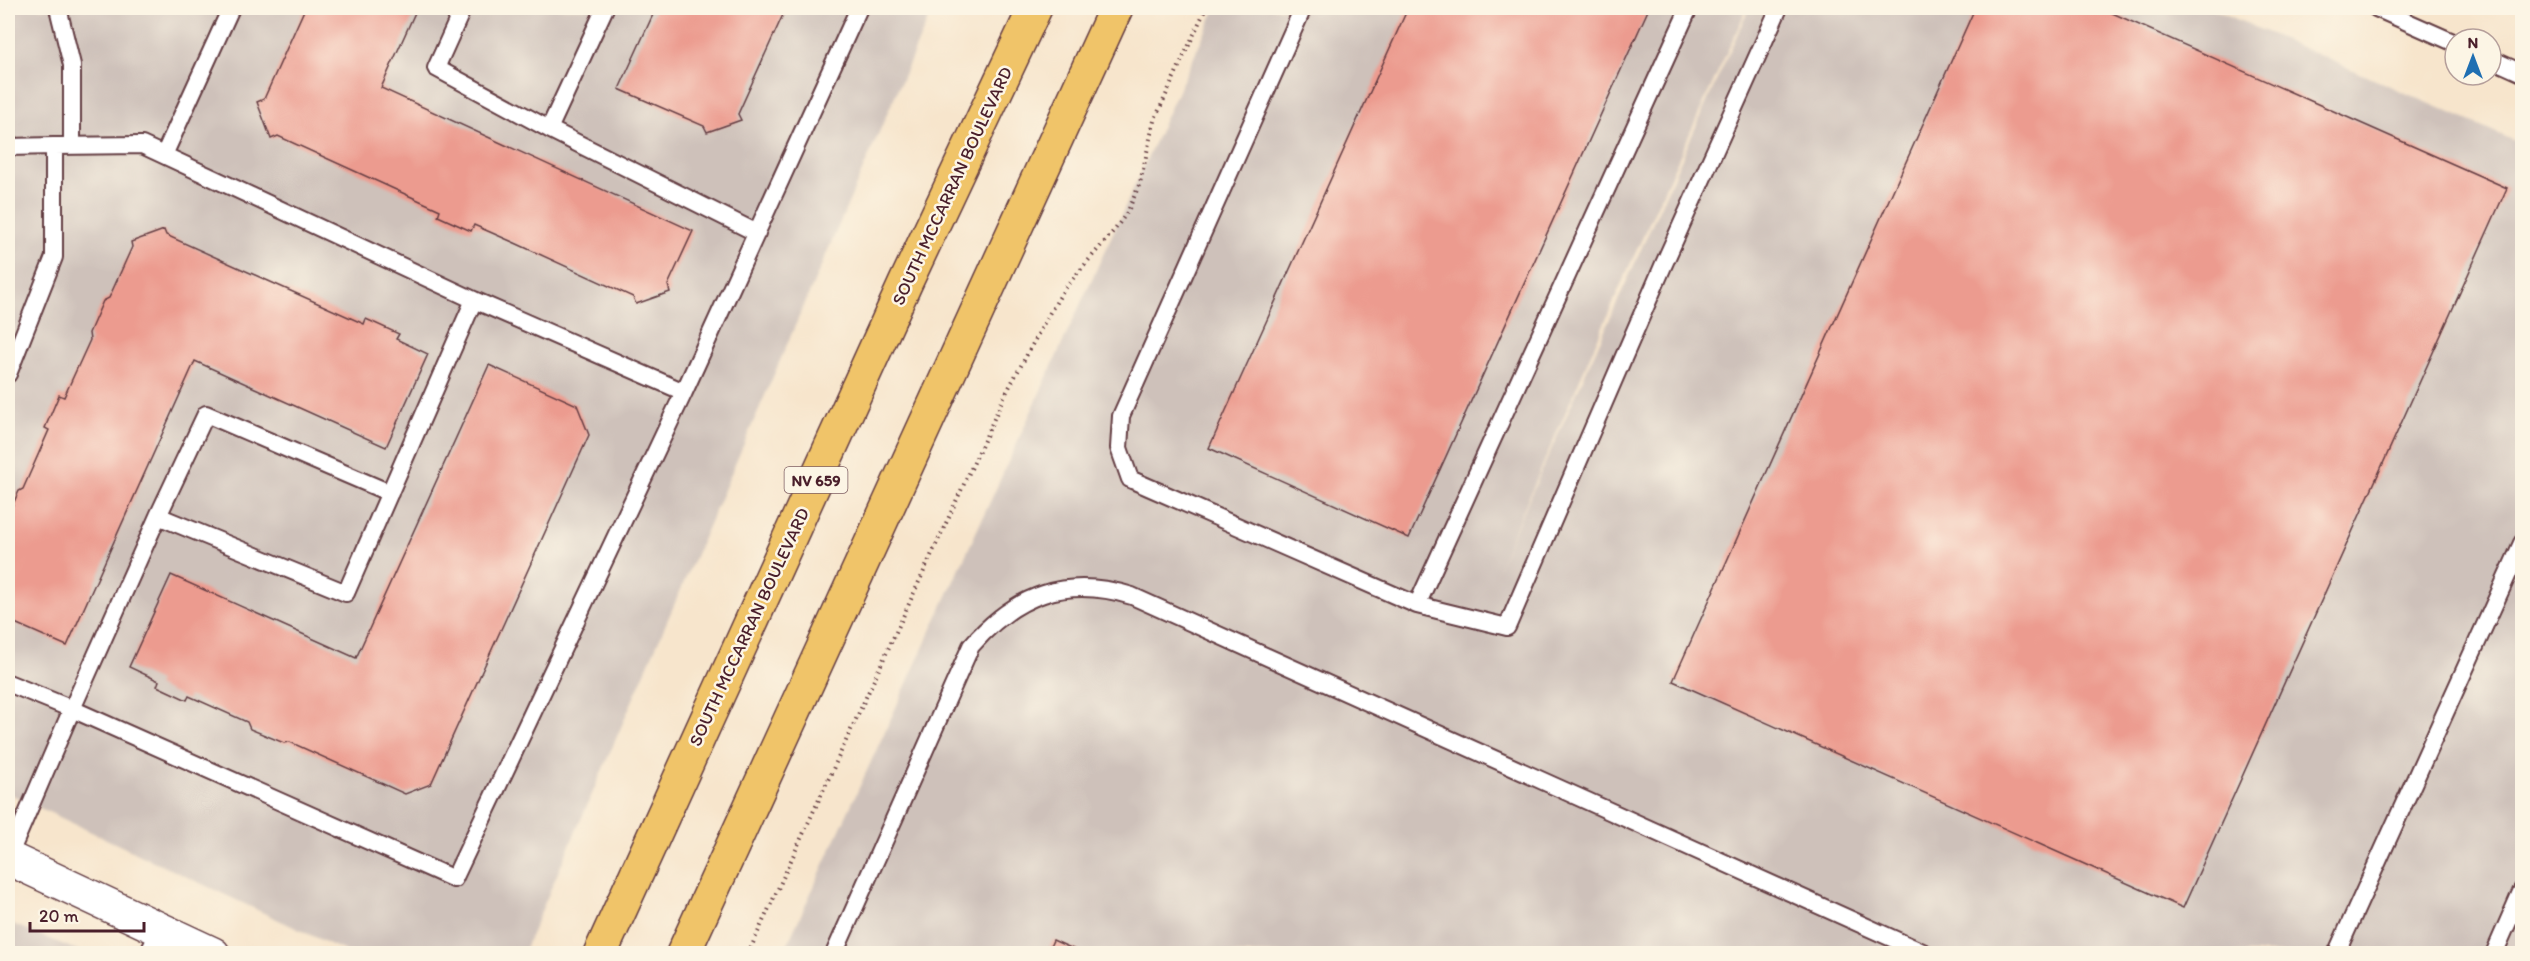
<svg xmlns="http://www.w3.org/2000/svg" width="2530" height="961" font-family="Itim,sans-serif">
<style>
.industrial{fill:#cec1ba}
.building{fill:#ec9b8f}
.lines{fill:none;stroke-linecap:round;stroke-linejoin:round}
.lane-casing{stroke:#643d43;stroke-width:20}
.street-casing{stroke:#643d43;stroke-width:36}
.primary-casing{stroke:#643d43;stroke-width:36}
.path{stroke:#643d43;stroke-width:4;stroke-dasharray:1.5 4.5;stroke-linecap:butt}
.lane{stroke:#fff;stroke-width:16}
.street{stroke:#fff;stroke-width:33}
.primary{stroke:#f0c469;stroke-width:33}
.labels{text-anchor:middle;stroke-width:5;stroke-linejoin:round;paint-order:stroke}
.shield{fill:#fcf5e5;stroke:#7f5f63;stroke-width:1.5}
.shield-label{font-size:16px;font-weight:bold;fill:#4a1f2b}
.street-label{font-size:18px;fill:#4a1f2b;stroke:#fcf5e5}
</style>
<rect width="100%" height="100%" fill="#fcf5e5"/>
<filter id="ink" filterUnits="userSpaceOnUse"><feTurbulence type="fractalNoise" baseFrequency=".0167" numOctaves="2"/><feDisplacementMap in="SourceGraphic" scale="12" xChannelSelector="R" yChannelSelector="G"/><feConvolveMatrix kernelMatrix="1 2 1 2 8 2 1 2 1" color-interpolation-filters="sRGB"/></filter>
<filter id="wash" filterUnits="userSpaceOnUse"><feTurbulence type="fractalNoise" baseFrequency=".008" numOctaves="4" result="noise"/><feDisplacementMap in="SourceGraphic" scale="24" xChannelSelector="R" yChannelSelector="G"/><feGaussianBlur stdDeviation="1.35" result="paint"/><feColorMatrix in="noise" values="0 0 0 0 0 0 0 0 0 0 0 0 0 0 0 0 0 1.4 0 .05"/><feComposite in="paint" operator="in"/></filter>
<g filter="url(#wash)">
<rect width="100%" height="100%" fill="#f7e5cc"/>
<path class="industrial" d="M8,8H933L523,953H349L8,793Z
M1216,8H1747L1620,287L1495,575L1749,8H2211L2522,144V953L783,954Z
M8,922L84,953H8Z"/>
<g id="blocks">
<path class="building" d="M305,8H417L381,88L693,231L668,285L670,292L636,304L633,297L515,243L474,225L471,231L438,216L440,210L278,136L271,139L257,102L264,99Z
M656,8H786L738,114L741,120L707,132L704,126L619,89Z
M1408,8H1649L1409,538L1209,448Z
M1975,8H2101L2507,188L2183,908L1673,681Z
M164,230L166,235L364,324L366,319L399,334L396,339L428,354L386,447L195,361L67,646L8,620V515L19,491L23,489L49,430L45,428L59,395L64,397L90,340L89,333L103,301L109,298L132,247L131,242Z
M489,365L577,405L589,435L431,784L405,794L290,742L284,743L250,729L247,722L189,696L187,700L157,686L159,681L129,667L171,575L356,658Z
M1053,940L1084,954H1047Z"/>
</g>
</g>
<g filter="url(#ink)">
<use href="#blocks" fill-opacity="0" stroke="#643d43" stroke-width="1.5"/>
<g class="lines">
<g class="lane-casing">
<path id="lane" d="M58,8L72,65V145
M463,8L436,68L549,129L605,8
M1303,8L1121,416L1119,448L1130,479L1417,605L1507,627L1663,266L1779,8
M2376,8L2455,43
M2491,59L2522,73
M549,129L757,233
M54,146L142,145L474,300L346,593L158,516L72,709L454,879L684,392L474,300
M8,147L54,146V257L8,374
M164,155L231,8
M684,392L859,8
M158,516L206,414L390,493
M1417,605L1689,8
M8,683L72,709L8,858
M148,954L160,929
M834,954L971,646C1016,594 1066,576 1132,596L1927,954
M2336,954L2522,543
M2494,954L2522,890"/>
</g>
<g class="street-casing">
<path id="street" d="M8,858L213,954"/>
</g>
<g class="primary-casing">
<path id="primary" d="M600,954L905,284L1035,8
M683,954L1116,8"/>
</g>
<path class="path" d="M748,954L1004,397L1049,314L1065,288L1116,228L1128,211L1140,183L1154,121L1206,8"/>
<use href="#lane" class="lane"/>
<use href="#street" class="street"/>
<use href="#primary" class="primary"/>
</g>
</g>
<g class="labels">
<rect class="shield" x="784.5" y="467" width="63" height="26" rx="4.5"/>
<g class="shield-label">
<text x="816" y="486">NV 659</text>
</g>
<g class="street-label">
<text transform="translate(952 186) rotate(-65)" y="6">SOUTH MCCARRAN BOULEVARD</text>
<text transform="translate(749 627) rotate(-65)" y="6">SOUTH MCCARRAN BOULEVARD</text>
</g>
</g>
<rect width="2530" height="961" fill="none" stroke="#fcf5e5" stroke-width="30"/>
<g transform="translate(2473 57)"><circle r="28" fill="#fcf5e5" stroke="#b59f9b" stroke-width="1.5"/>
<path d="M0-4.5L10 22L0 15L-10 22Z" fill="#1f6fb2"/>
<text y="-9" font-size="16" font-weight="bold" text-anchor="middle" fill="#4a1f2b">N</text>
</g>
<path d="M30 922v9h114v-9" fill="none" stroke="#4a1f2b" stroke-width="3"/>
<text x="39" y="922" font-size="18" fill="#4a1f2b" stroke="#fcf5e5" stroke-width="4.5" paint-order="stroke">20 m</text>
</svg>
